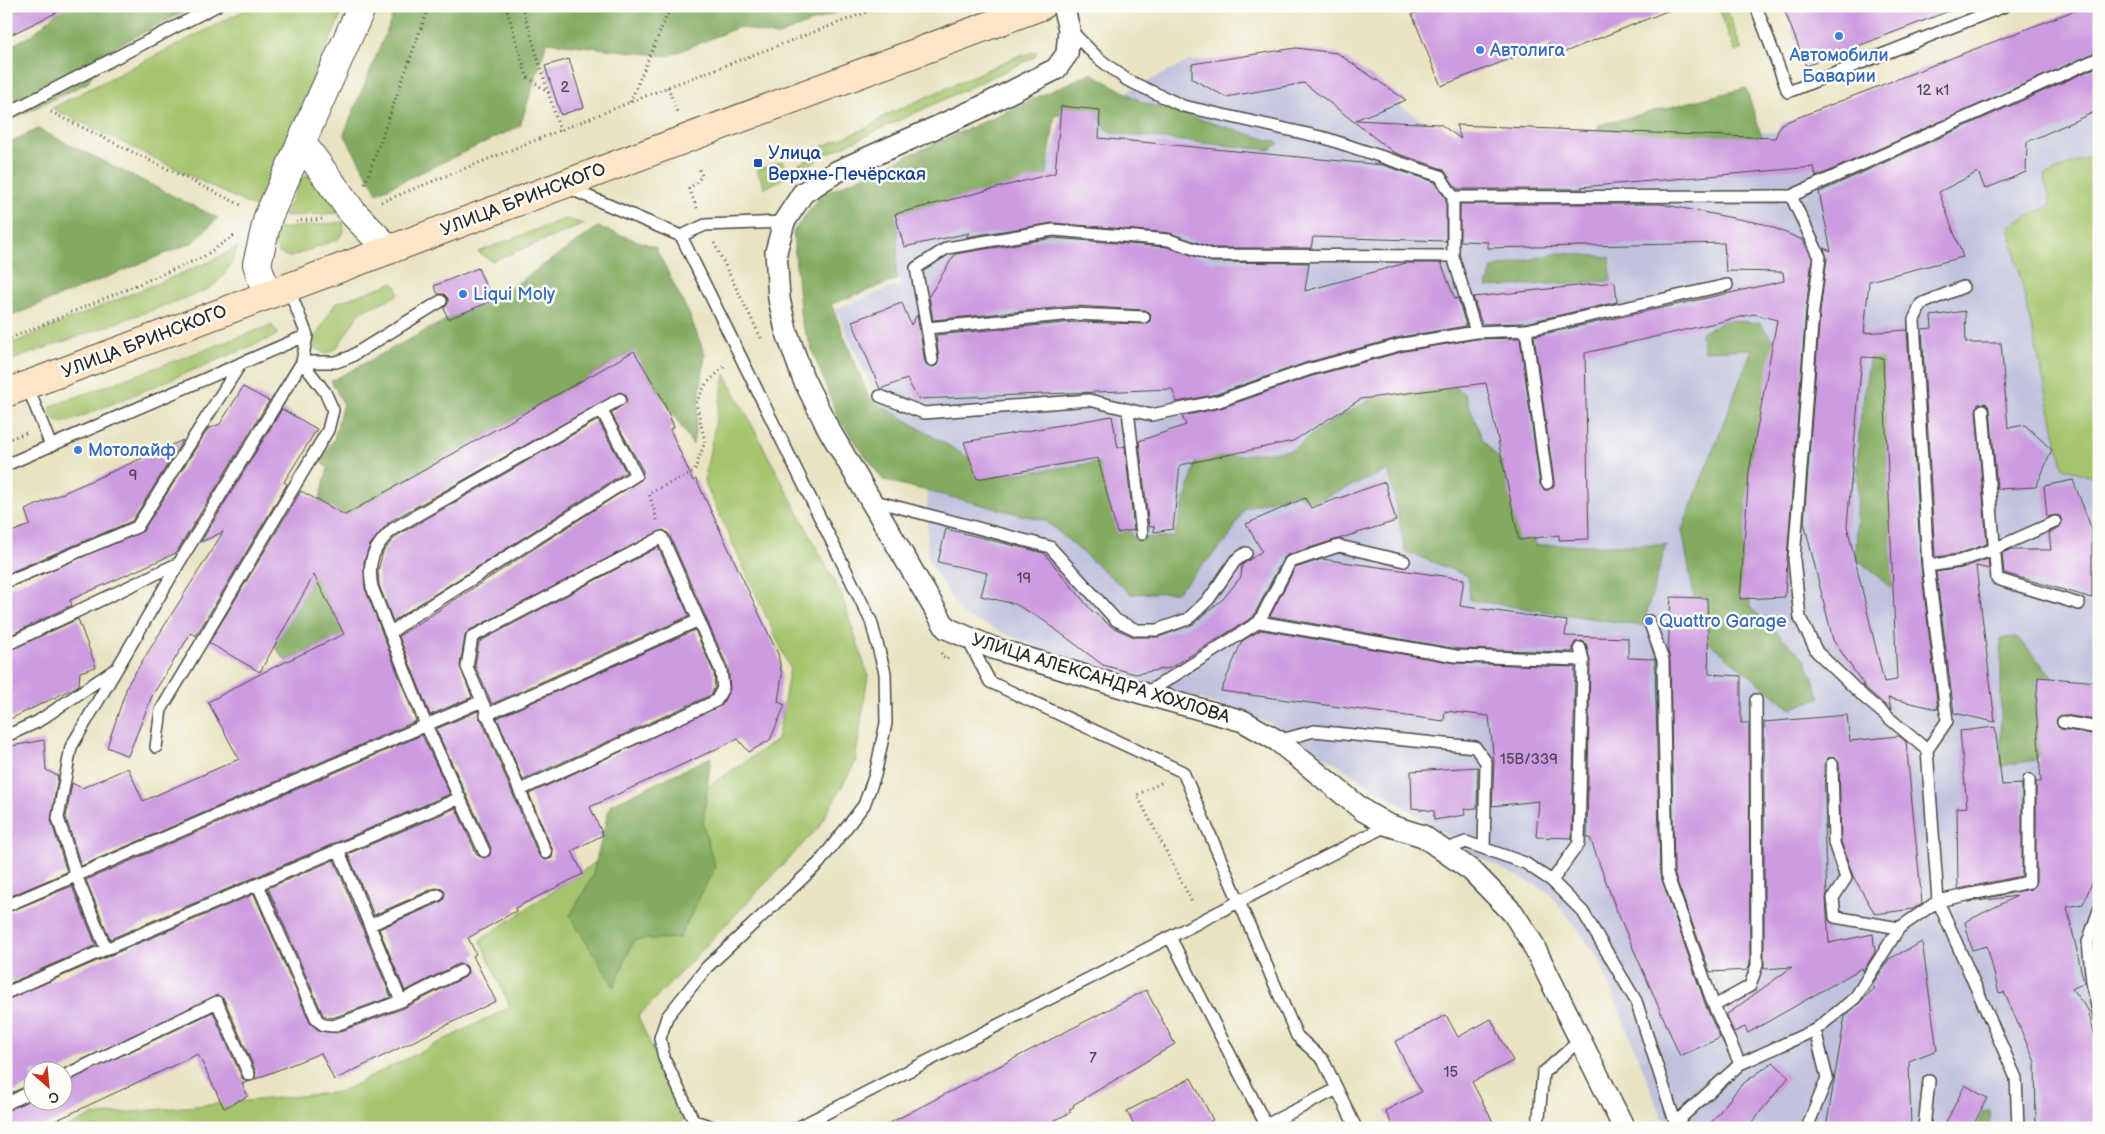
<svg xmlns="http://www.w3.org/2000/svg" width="2105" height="1134" font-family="'Balsamiq Sans',sans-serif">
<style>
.industrial{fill:#c0c2dd}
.green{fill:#a4c46d;stroke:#68784c}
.forest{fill:#83aa60;stroke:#576a46}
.building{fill:#cd9be0;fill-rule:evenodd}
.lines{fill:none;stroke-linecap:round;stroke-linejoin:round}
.service-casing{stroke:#484742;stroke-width:14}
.minor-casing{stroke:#484742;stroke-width:24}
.tertiary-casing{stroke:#484742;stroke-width:30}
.secondary-casing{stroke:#484742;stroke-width:30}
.path{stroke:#484742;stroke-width:3;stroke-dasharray:1 4;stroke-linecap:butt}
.service{stroke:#fff;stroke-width:11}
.minor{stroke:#fff;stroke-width:21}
.tertiary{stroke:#fff;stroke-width:28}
.secondary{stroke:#fde5c5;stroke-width:28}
.shop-dot{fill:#3f7fe0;stroke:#fdfcf7;stroke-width:2}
.transit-dot{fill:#1a4fb4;stroke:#fdfcf7;stroke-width:2}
.labels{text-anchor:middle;stroke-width:5;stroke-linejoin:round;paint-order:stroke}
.number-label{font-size:15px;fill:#544758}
.shop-label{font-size:18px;fill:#366cbe;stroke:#fdfcf7;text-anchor:start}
.transit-label{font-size:18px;fill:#164399;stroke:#fdfcf7;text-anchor:start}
.street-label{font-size:18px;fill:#2b2b2b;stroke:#fdfcf7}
</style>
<rect width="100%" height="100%" fill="#fdfcf7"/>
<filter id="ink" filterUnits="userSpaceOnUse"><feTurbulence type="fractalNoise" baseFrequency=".02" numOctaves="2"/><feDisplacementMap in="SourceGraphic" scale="10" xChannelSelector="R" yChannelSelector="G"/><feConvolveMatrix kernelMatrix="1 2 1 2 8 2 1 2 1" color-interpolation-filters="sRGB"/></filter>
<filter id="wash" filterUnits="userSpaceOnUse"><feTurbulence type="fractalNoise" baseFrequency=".0096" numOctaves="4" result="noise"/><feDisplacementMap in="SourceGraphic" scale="20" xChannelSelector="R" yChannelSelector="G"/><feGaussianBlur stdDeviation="1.12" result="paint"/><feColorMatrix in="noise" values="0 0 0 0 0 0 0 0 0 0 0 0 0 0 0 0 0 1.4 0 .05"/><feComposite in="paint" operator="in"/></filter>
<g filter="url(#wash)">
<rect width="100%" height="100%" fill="#e9e3c2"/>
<path class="industrial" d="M2090,6H2099V152L2045,176L2099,485V1128H1666L1599,958L1549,892L1477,856L1420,817L1277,726L1210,702L1089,669L962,615L928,560L926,458L898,446L836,309L902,284L872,227L1048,167L1059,125L1189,61L1307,54L1345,70L1439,131L1773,132Z"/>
<path class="green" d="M253,6H345L256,208L52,108Z
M1718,6H1726L1742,50L1735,52Z
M1037,51L1035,57L827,154L821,147L871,126L884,116L1013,58Z
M2099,152V485L2097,479L2063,467L2009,226L2051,205L2044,176Z
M809,159L817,161L765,188L757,170L782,161L789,169Z
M307,175L315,178L339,213L284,216L301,179Z
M564,219L585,224L492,261L478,252Z
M343,222L344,231L338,239L290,257L280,254L274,244L277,229Z
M238,247C229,269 225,278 205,291L6,362V346L211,261Z
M392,283L397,287L398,295L360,312L336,349L326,354L315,347L314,338L336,303Z
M272,325L278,334L273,337L73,420C61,424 55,424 50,411L52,406Z
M725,374L841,594L868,675L855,763L819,827L638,1017L683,1116L681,1128H66L91,1116L340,1092L510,1007L480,940L777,740L790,668L704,481Z"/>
<path class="forest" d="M64,6H195L108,51L87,83L6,122V48L32,35Z
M397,6H853L776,36L739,27L668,56L547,42L520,126L377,193L344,134Z
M1091,73L1142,102L1279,143L1270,150L1110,133L1099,118L1055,115L1046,180L898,229L896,280L831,304L869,398L999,476L1102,462L1133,538L1174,537L1197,459L1292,450L1322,427L1376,396L1444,382L1464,393L1483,440L1532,499L1535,545H1666L1643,626L1470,600L1468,576L1405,551L1389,470L1313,502L1296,493L1245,508L1228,539L1177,592L1131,594L1046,521L883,480L838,418L801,321L793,232L821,195Z
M1746,88L1764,143L1597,166L1598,125Z
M38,129L218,218L194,242L6,318V144Z
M598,227L655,247L690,316L705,355L693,445L633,351L351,512L336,536L324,594L344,634L286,661L274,646L312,513L319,501L328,468L320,462L334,439L343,403L331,381L448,319L492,301Z
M1559,253L1610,257L1611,281L1487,287L1492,268Z
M1726,320L1760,323L1796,372L1746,524L1750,607L1805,659L1820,697L1791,709L1701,636L1682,530L1752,349L1704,351L1701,333Z
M1873,335L1890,354L1915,572L1890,587L1856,558L1859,429Z
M2017,637L2069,695L2035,760L2001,766V638Z
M711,757L703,824L715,867L679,938L634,940L614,987L570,916L592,877L610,805Z
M1990,1111L1991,1128H1976L1984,1112Z"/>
<g id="blocks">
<path class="building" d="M6,6H70L6,37Z
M1433,6H1677V7L1555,56L1550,43L1441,86L1412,14Z
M1783,6H1956L1957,8L1806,66Z
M2086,6H2099V51L1816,177L1814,167L1581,187L1583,189H1457L1443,169L1393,152L1304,83L1226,97L1192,79V64L1296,48L1337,53L1406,100L1355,120L1440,124L1461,139L1456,125L1775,138L1781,124Z
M569,59L584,107L561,115L545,66Z
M2099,66V110L2027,142L2026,172L1985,189L1978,172L1939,192L1963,257L1869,281L1864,333L1907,330L1921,566L1938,709L1888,698L1891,710L1862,685H1864L1833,640L1804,522L1820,312L1827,258L1824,248L1831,251L1819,192ZM1862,357L1883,358L1897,680L1884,682L1847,526Z
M1061,106L1100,110L1099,138L1383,165L1435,182L1446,199V241L1313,237L1311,248H1213L1170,233L1053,223L966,237L969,233L904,247L895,214L1055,173Z
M1460,204H1661L1764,224L1803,240L1812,258L1806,310L1787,559L1785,597L1740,599L1749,472L1777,320L1754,314L1585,353L1589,539L1559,540V535L1519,540L1486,383L1361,399L1293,441L1180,465L1173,529L1154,532V526L1149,527L1139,441L1186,425L1182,416L1221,408L1309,377L1405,351L1477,339L1520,338L1540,484L1544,490H1548L1554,486V482L1534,336L1784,281L1783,272L1726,271L1724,243L1488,248V242L1460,241Z
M1053,238L1167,247L1212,262L1309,263L1305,291L1406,263H1441L1455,299L1458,298L1466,326L1401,337L1305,363L1217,394L1177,402L1172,389L918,399L907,379L880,389L852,321L902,303L911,325L917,315L925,362L927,365L933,367L937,365L939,359L936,335L1074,322L1144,324L1150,321L1151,314L1145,310L1074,306L933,320L929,296L955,254Z
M478,268L492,301L448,319L444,308L448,304V298L444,294H438L434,286Z
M1615,282L1617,302L1525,323L1482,324L1473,297Z
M1965,311L1966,343H2001L2008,428L2025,425L2052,450L2036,487L1997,489L1990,409L1986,403L1978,404L1976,411L1987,544L1958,554L1935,557L1922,329L1932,328L1931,316Z
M634,351L661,396L674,427L670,429L693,481L696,479L778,654L782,675L778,702L785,705L770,740L749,752L738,739L590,807L603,835L572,851L583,874L515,908L516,911L468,938L476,954L473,956L496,1001L334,1080L321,1053L255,1079L256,1072L224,999L217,995L57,1072H32V1084L6,1095V1000L254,894L310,1023L320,1031L336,1033L404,1008L465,977L468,972L467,967L465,965L458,964L405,991L379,929L441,902L444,899L445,892L442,889L435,888L374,915L348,854L456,808L477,855L484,858L490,855L491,848L436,729L478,711L479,718L482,721L539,856L546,860L552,858L553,851L529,794L722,705L730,688L728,668L669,534L663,530L468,631L465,636L460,666L472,697L430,715L399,636L642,479L643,471L611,413L627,402L626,395L620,392L389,522L370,545L364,562L365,588L416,721L81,866L66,818L72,783L82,788L128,768L143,801L239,759L208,702L262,673L344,634L314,575L260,672L209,643L301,491L345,515Z
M243,387L269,401L176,553L70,600L72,605L6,637V589L143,531L208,429L220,424Z
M282,409L317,429L284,482L287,484L196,636L191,633L152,696L128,756L107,747L128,684L223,532L201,542Z
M1112,416L1118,448L1125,446L1134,530L1117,533L1098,458L977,479L964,442Z
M598,420L626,472L393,621L379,585L378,570L383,552L392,541L398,535Z
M183,440L132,521L6,574V534L30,525L25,510Z
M2073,480L2092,530V598L2004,573L2002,553L2009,550H2051L2049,533L2058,529L2062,522L2060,516L2056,515L2047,517L2044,486Z
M1385,482L1396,521L1287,555L1283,559L1253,617L1170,668L1135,674L1103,665L1043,620L1015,604L981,596L987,573L938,562L946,529L1044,553L1092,611L1112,627L1134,637H1159L1193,624L1223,599L1241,577L1242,565L1262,551L1246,524L1305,498L1311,508Z
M658,547L689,616L492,704L475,666L479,642Z
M1322,559L1464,579L1460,606L1567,621L1565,636L1628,638V658L1655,659L1660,874L1707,1009L1720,1038L1680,1056L1616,909L1590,838H1587L1590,660L1586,643L1582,641L1575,642L1573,646V652L1457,649L1270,616L1295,568Z
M1988,559L1989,569L1976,566L1995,722L1954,713L1936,572L1962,568Z
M1671,597L1707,598L1709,674L1741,676V723H1749L1750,964L1748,970L1710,972L1674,873L1670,660L1668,651Z
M78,619L96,667L80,672L79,685L72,689L6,721V652Z
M695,630L714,673L715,687L711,695L523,780L497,718Z
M1261,630L1455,663L1575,667L1572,838L1536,837L1539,801L1492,806L1494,762L1489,716L1445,711L1444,721L1221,691L1242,641Z
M2038,677L2099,682V713H2095L2096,720L2064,715L2058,717L2056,721L2058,727L2061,729L2098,735L2099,867L2083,904L2067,907L2084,983L2072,989L2088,1010L2099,1053V1128H2036L2035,1062L2004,992L1999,993L1987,946L1972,950L1965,922L2017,896L1968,902L2031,889L2036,885V782H2041L2036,706Z
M1847,715L1850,741L1899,736L1906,742L1922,903L1913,909L1875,914L1853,876L1841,842L1839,763L1835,757L1828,758L1824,764L1826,829L1824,825L1827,894L1826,899L1829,943L1873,934L1875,952L1863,971L1862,968L1748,1033L1745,1027L1734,1032L1726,1015L1792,967L1764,969V722Z
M1995,727L2002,785L2022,784V876L1958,889L1957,808L1967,807L1960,731Z
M422,735L450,794L110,939L86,880Z
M44,740L46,770L58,776L51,820L67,872L6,898V747Z
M1478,767L1477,808L1464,809L1465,815L1434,820V811L1412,808L1411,771Z
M334,860L391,997L332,1018L323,1015L268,888Z
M72,886L96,945L6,985V913Z
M1922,942L1937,1050L1909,1061L1911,1128H1826L1845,1016L1875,988L1872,985L1889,959Z
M1146,990L1175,1044L1073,1105L1074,1107L1069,1109L1071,1112L1040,1128H880Z
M213,1012L242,1078L247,1082L242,1084L248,1096L224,1108L198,1054L40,1128H6V1111L32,1099V1102H62V1084Z
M1446,1015L1458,1037L1491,1019L1513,1061L1472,1082L1496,1128H1394L1385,1111L1421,1092L1395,1042Z
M1773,1062L1789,1077L1747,1128H1707L1741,1085Z
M1191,1078L1213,1120L1209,1122L1212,1128H1135L1127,1111Z
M1965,1085L1987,1098L1972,1128H1943Z"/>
</g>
</g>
<g filter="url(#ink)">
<use href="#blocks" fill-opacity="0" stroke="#484742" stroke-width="1"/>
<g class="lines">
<g class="service-casing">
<path id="service" d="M1756,6L1788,92L2005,6
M1069,29L1098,58L1127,80L1183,106L1325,138L1440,176L1453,197L1791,196L2099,58
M6,114L216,6
M566,187L681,236L871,621L885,673L886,723L875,775L864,805L819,863L707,967L667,1017L660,1038L664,1058L697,1128
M1791,196L1820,257L1813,311L1794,559L1800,618L1817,652L1865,698L1927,750L1938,901L2016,1078L2018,1128
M681,236L705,225L784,222
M1144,317L1074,314L927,328L916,268L947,248L1053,230L1169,240L1212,255L1453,256
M927,328L932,360
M1526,330L1727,285
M1476,332L1526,330L1547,483
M302,362H336L350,357L441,301
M27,385L51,446
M880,396L924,413L1089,400L1151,415L1219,401L1307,370L1403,344L1476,332L1453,256V197
M1128,410L1142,534
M1983,410L1997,579L2079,604
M6,465L307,335
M871,500L1050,547L1116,620L1137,630H1157L1188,619L1209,599L1235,561L1246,553
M1928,566L1960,561L1994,549L2055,522
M6,582L137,527L241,363
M1649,621L1663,660L1667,874L1714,1006L1740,1064
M1259,622L1290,562L1339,546L1404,561
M390,633L412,617L636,475L602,411
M968,640L990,682L1183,772L1297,1036L1323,1060L1356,1128
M6,645L179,563
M1145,694L1259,622L1456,656L1583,660
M482,701L467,667L472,637L662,537L721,671L723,688L716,701L520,790
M486,715L699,620
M2063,722L2099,728
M6,736L37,722L114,670
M1278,741L1314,731L1475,747L1486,762L1484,848
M156,747L161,710L328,430L333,410L325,392L302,362
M1927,750L1947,721L1928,566L1914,320L1921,304L1963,287
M1832,764L1834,843L1846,878L1833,898L1835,917L1899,928
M338,849L401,1001
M1444,850L1466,842L1525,863L1552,881L1583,912L1636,1001L1677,1128
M484,851L426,725L372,587C367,562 373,547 393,529L620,399
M1552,881L1579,843L1583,660L1580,648
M258,885L317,1020L324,1025L333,1026L401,1001L461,971
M6,906L482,701L546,853
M2099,910L2088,942L2092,982L2099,1016
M370,925L438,895
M106,949L460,798
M6,993L106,949L76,875L58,818L71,747L179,563L302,362L307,335L288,287
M1714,1006L1750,986L1757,965L1756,700
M62,1077L217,1002L249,1075
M1337,1089L1266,1125L1170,937L1388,825
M6,1104L32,1091
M694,1121L716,1128
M1675,1123L1740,1064L1815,1030L1855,998L1899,928L1938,901L2029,882V780
M797,1128L1170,937
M1538,1128L1543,1073L1580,1040
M1807,1128L1827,1078L1815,1030
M1924,1128L1929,1081"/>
</g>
<g class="minor-casing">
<path id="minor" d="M1063,6L1069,29L1067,54L1056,69L977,109L836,172L803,193L784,222L776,252L779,299L786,330L803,378L828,428L946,628L993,648L1145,694L1243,721L1278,741L1364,811L1388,825L1423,836L1472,871L1513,913L1531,941L1624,1128"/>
</g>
<g class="tertiary-casing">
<path id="tertiary" d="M302,143L353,213L389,250
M267,295L257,264L268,217L362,6"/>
</g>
<g class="secondary-casing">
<path id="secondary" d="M6,393L1041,6"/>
</g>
<path class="path" d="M506,6L527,77L549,93
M522,6L560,131
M668,87L678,115
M630,102L671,6
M51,112L243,206
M365,184L429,6
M381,202L668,87L883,6
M697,208L689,189L702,176L699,168
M296,221L325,219
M714,243L761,338
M6,340L203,257L236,234
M6,440L26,433
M657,520L649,493L694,472L705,442L696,403L706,384L724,367
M941,653L946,660L950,656
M1161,783L1137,795L1193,904"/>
<use href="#service" class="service"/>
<use href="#minor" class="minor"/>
<use href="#tertiary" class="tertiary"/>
<use href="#secondary" class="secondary"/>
</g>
</g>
<g class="shop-dot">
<circle cx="1839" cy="36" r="5"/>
<circle cx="1480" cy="50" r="5"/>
<circle cx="463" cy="294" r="5"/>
<circle cx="78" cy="450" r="5"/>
<circle cx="1649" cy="621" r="5"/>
</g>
<rect class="transit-dot" x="753" y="158" width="10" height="10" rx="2.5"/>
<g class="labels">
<g class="number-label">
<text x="565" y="92">2</text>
<text x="1933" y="95">12 к1</text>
<text x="133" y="480">9</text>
<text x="1024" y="583">19</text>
<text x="1529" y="764">15В/339</text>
<text x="1093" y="1063">7</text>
<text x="1451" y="1077">15</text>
</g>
<g class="shop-label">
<text x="1490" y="56">Автолига</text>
<text x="1839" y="61" text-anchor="middle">Автомобили<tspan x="1839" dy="21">Баварии</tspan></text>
<text x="473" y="300">Liqui Moly</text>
<text x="88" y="456">Мотолайф</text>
<text x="1659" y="627">Quattro Garage</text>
</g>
<g class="transit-label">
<text x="768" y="159">Улица<tspan x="768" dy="21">Верхне-Печёрская</tspan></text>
</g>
<g class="street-label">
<text transform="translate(523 199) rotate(-21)" y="6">УЛИЦА БРИНСКОГО</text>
<text transform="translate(144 341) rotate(-21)" y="6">УЛИЦА БРИНСКОГО</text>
<text transform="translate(1101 678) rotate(17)" y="6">УЛИЦА АЛЕКСАНДРА ХОХЛОВА</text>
</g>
</g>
<rect width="2105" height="1134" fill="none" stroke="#fdfcf7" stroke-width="25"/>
<g transform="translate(48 1086) rotate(153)"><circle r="24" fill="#fdfcf7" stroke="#a9a8a5"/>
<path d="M0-4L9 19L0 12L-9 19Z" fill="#c8321e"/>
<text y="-8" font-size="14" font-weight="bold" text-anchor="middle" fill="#2b2b2b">С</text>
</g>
</svg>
